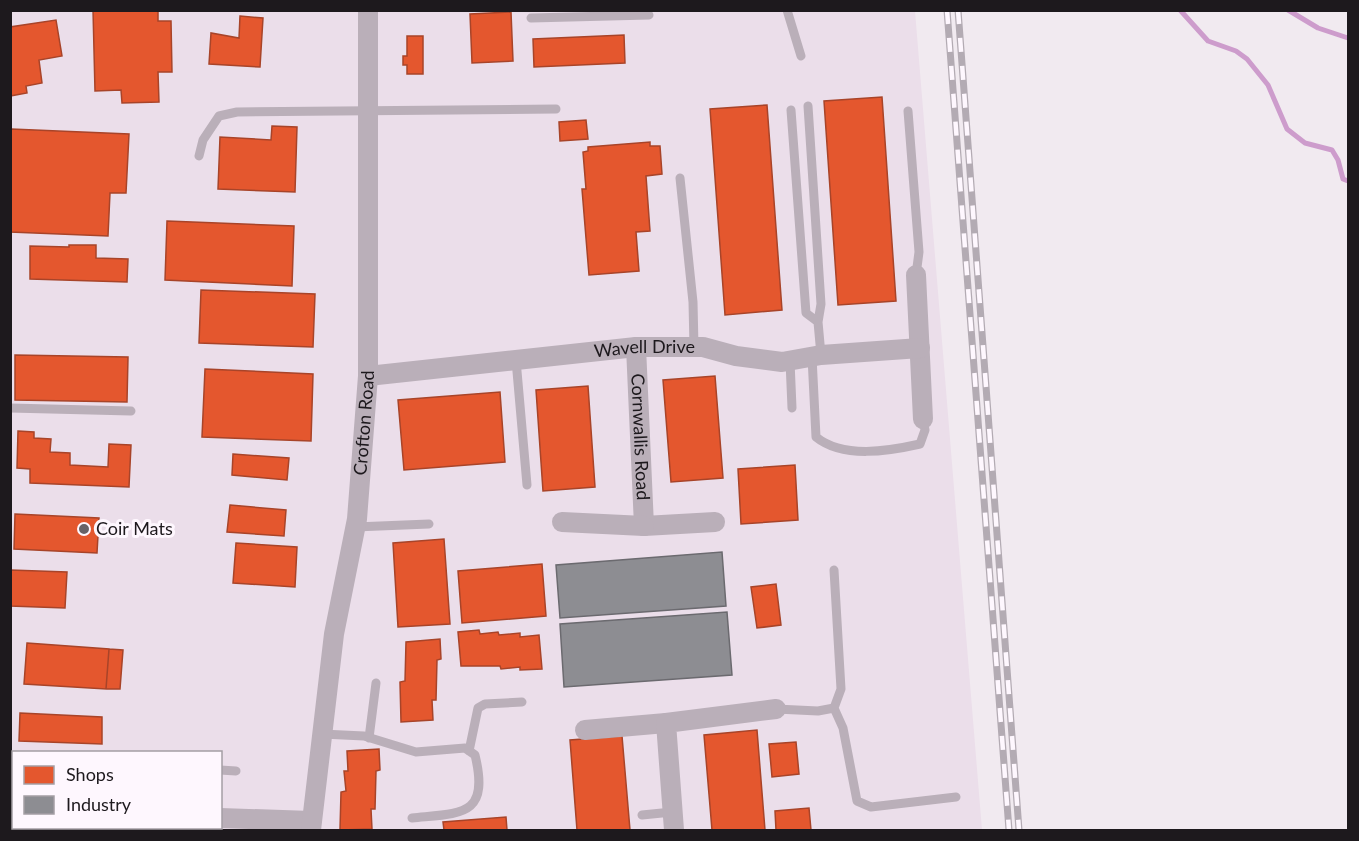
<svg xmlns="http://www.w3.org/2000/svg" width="1359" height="841" font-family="Lato,sans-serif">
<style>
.built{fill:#ebdeea;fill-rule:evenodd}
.shops{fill:#e4572e;stroke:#a84429;stroke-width:1.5}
.industry{fill:#8d8d92;stroke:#6b6a6f;stroke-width:1.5}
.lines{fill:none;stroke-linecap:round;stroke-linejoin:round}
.stream{stroke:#cd9ccc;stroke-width:5}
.service{stroke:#baafb9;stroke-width:9}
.minor{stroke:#baafb9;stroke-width:20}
.rail-casing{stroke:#b3abb3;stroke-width:7}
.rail{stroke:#fef7fe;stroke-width:4.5;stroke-dasharray:14;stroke-linecap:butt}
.poi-dot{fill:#676267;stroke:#fef7fe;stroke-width:2}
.labels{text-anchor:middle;stroke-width:6;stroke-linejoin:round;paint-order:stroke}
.street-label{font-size:18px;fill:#1d191d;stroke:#fef7fe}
.poi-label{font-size:18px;fill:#1d191d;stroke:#fef7fe;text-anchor:start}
</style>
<rect width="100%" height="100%" fill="#f1eaf0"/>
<path class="built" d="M10,11H915L982,830H11ZM14,752H220V828H14Z"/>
<path class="shops" d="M93,10H158V21H171L172,72H158L159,102L122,103L121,90L95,91Z
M511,12L513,61L472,63L470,14Z
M240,16L263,18L260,67L209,64L211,33L239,38Z
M56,20L62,56L39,60L42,83L26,86L27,93L10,96V27Z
M624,35L625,63L534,67L533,39Z
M407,36H423V74H407V65H403V56H407Z
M882,97L896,301L838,305L824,101Z
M767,105L782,310L725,315L710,109Z
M586,120L588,139L560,141L559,122Z
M272,126L297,127L295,192L218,189L220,137L271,140Z
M11,129L129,134L126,193H110L108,236L10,232Z
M650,142V146H660L662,174L646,176L650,231L636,232L639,271L589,275L582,189H586L583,152L588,151V147Z
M167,221L294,226L292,286L165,280Z
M69,245H96V258L128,259L127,282L30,279V246L69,247Z
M201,290L315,294L313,347L199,343Z
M15,355L128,357L127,402L15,400Z
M205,369L313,374L311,441L202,437Z
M715,376L723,478L671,482L663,380Z
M588,386L595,487L543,491L536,390Z
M500,392L505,462L404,470L398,400Z
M18,431L34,432V438L51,439L50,452L70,453V465L108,467L109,444L131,445L129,487L30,483V469L17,468Z
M233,454L289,458L287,480L232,475Z
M795,465L798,520L741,524L738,469Z
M230,505L286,510L284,536L227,532Z
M15,514L99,518L97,553L14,549Z
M444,539L450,624L398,627L393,543Z
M236,543L297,547L295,587L233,583Z
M542,564L546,616L462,623L458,571Z
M10,570L67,572L65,608L10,606Z
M776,584L781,625L757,628L751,587Z
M479,630L480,634L498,632L499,635L520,633V637L539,635L542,669L520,670V667L501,669L500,666H461L458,632Z
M440,639L441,659L437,660L436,700H432L433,720L401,722L400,682L405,681L406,642Z
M27,643L109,649L106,689L24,684Z
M109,649L123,650L120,689H106Z
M20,713L102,717V744L19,741Z
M757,730L765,830H712L704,735Z
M622,736L630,830H577L570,740Z
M796,742L799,774L772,777L769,744Z
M379,749L380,770L376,771L375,809H371L372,829L340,830L341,792L346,791L344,771H348L347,751Z
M809,808L811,830H776L775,811Z
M506,817L507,830H444L443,822Z"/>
<path class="industry" d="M722,552L726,606L560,618L556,565Z
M727,612L732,675L564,687L560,624Z"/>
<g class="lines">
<path class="stream" d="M1180,10L1208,41L1236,51L1247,59L1268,85L1287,129L1305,143L1332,150L1338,160L1343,179L1348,181
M1288,10L1318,28L1348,38"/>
<path class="service" d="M787,10L801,56
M531,18L649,15
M808,106L821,304L818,322L821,355
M791,110L806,313L818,322
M908,111L919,252L916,275
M199,156L203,140L219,116L237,112L556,109
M680,178L693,302L694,347
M812,357L816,437C843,459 889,451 920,444L925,430L923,419
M516,360L527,485
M790,361L792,408
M10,408L131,411
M355,527L429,524
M834,708L843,728L857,801L871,807L956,797
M776,709L818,711L834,708L841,689L834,570
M322,734L364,736L416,752L465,748L475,755C490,817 461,813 412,818
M369,738L376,683
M469,751L478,708L485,704L522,702
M220,770L236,771
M642,815L672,812
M142,830V828"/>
<g class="minor">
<path d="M916,275L923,419"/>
<path id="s1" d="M636,347L644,526L715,522"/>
<path id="s2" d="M368,376L636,347H703L736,356L782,362L821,355L920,348"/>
<path d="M562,522L644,526"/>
<path d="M585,730L666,723"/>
<path d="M10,761L14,763"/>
<path d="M220,818L311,821"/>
<path id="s3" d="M311,830L334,634L357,519L368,376V10"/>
<path d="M674,830L666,723L776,709"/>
</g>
<g class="rail-casing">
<path id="rail" d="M947,10L1009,830
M958,10L1019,830"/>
</g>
<use href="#rail" class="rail"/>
</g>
<circle class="poi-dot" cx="84" cy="529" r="6"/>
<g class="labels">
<g class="street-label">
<text dy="6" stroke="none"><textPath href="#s2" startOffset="278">Wavell Drive</textPath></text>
<text dy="6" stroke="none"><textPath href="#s3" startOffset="411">Crofton Road</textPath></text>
<text dy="6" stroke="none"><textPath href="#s1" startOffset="90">Cornwallis Road</textPath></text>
</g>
<g class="poi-label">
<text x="96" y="535">Coir Mats</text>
</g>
</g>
<rect width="1359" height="841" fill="none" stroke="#1d191d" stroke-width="24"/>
<rect x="12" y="751" width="210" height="78" fill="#fef7fe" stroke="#a49ea4" stroke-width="1.5"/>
<rect x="24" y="766" width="30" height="18" fill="#e4572e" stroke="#a49ea4" stroke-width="1.5"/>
<text x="66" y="781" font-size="18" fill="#1d191d">Shops</text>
<rect x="24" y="796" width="30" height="18" fill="#8d8d92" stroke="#a49ea4" stroke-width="1.5"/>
<text x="66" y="811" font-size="18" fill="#1d191d">Industry</text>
</svg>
